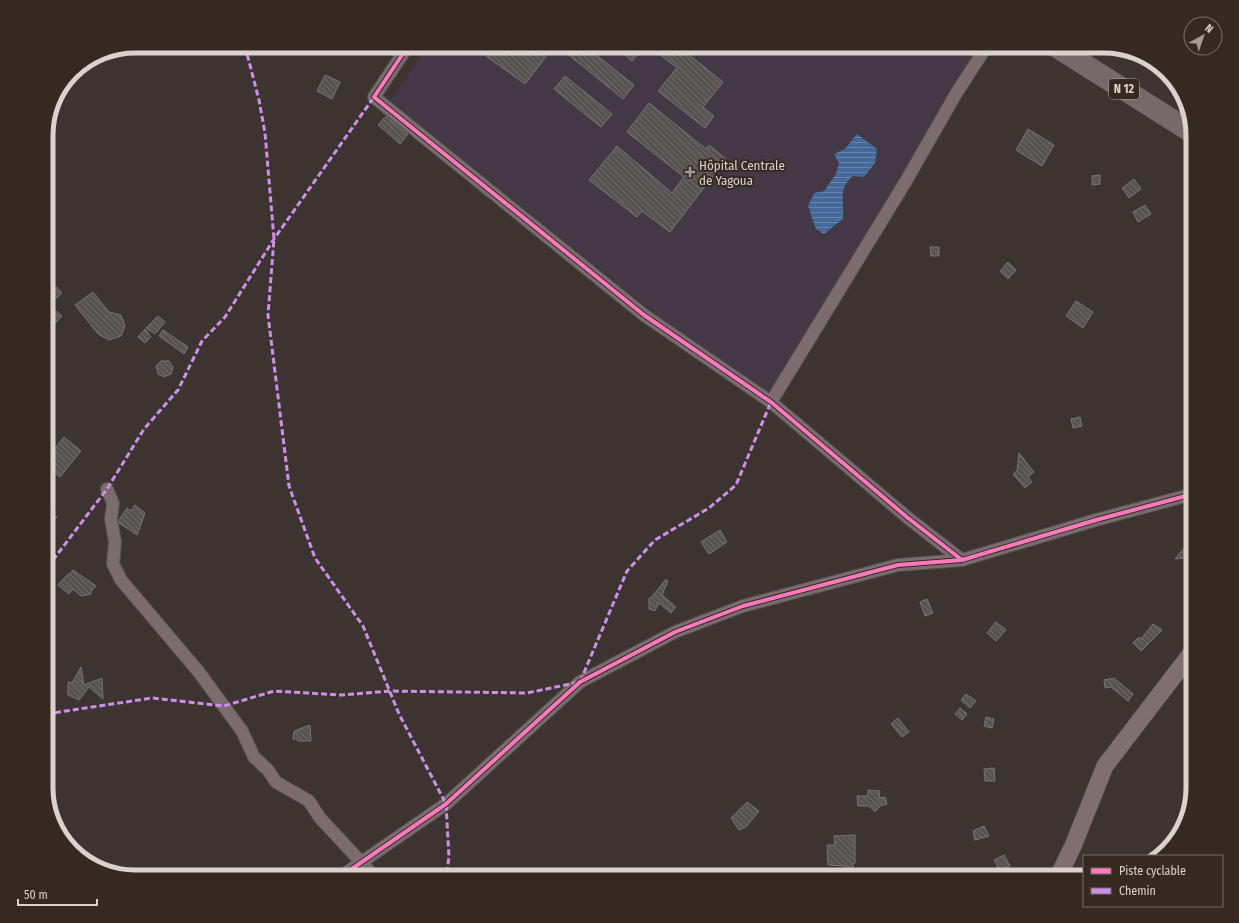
<svg xmlns="http://www.w3.org/2000/svg" width="1239" height="923" font-family="'Fira Sans Condensed',sans-serif">
<style>
.medical{fill:#433846}
.water{fill:url(#water-rules)}
.building{fill:url(#building-back-hatch);stroke:#787374}
.lines{fill:none;stroke-linecap:round;stroke-linejoin:round}
.street-casing{stroke:#58514d;stroke-width:14}
.secondary-casing{stroke:#58514d;stroke-width:18}
.highway-casing{stroke:#58514d;stroke-width:22}
.street{stroke:#7c6c70;stroke-width:12}
.secondary{stroke:#7f6f71;stroke-width:17}
.highway{stroke:#746a6a;stroke-width:21}
.quiet{stroke:#ce8fe9;stroke-width:3;stroke-dasharray:6 3;stroke-linecap:butt}
.cycleway-casing{stroke:#362922;stroke-width:6}
.cycleway{stroke:#fd7abc;stroke-width:4}
.poi-dot{fill:#a39b97;stroke:#362922;stroke-width:1.5}
.labels{text-anchor:middle;stroke-width:4;stroke-linejoin:round;paint-order:stroke}
.shield{fill:#362922;stroke:#aa9f9a;stroke-width:1}
.shield-label{font-size:12px;font-weight:bold;fill:#dbd2ce}
.poi-label{font-size:13px;fill:#dbd2ce;stroke:#362922;text-anchor:start}
.rim{fill:none;stroke:#dbd2ce;stroke-width:5}
</style>
<defs>
<pattern id="water-rules" width="6" height="5" patternUnits="userSpaceOnUse"><rect width="6" height="5" fill="#446897"/><path d="M0 2.5h6" fill="none" stroke="#6784a9"/></pattern>
<pattern id="building-back-hatch" width="6" height="6" patternUnits="userSpaceOnUse"><rect width="6" height="6" fill="#585353"/><path d="M-1 5l2 2M0 0l6 6M5-1l2 2" fill="none" stroke="#6f6b6b"/></pattern>
</defs>
<rect width="100%" height="100%" fill="#3c3430"/>
<path class="medical" d="M428,46H961L976,52L764,401L390,101Z"/>
<path class="water" d="M857,134L877,149L875,163L864,177L853,176C837,190 845,200 843,219L824,234L816,229L808,206L814,193L824,191L836,174L839,163L834,154L845,149Z"/>
<path class="building" d="M494,46H554L525,84L486,56Z
M558,46H585L634,85L623,99Z
M615,46H645L632,61Z
M649,46H678L723,82L703,107L714,116L705,128L658,91L677,68Z
M325,75L340,82L332,99L317,91Z
M565,76L612,114L601,127L554,89Z
M649,103L706,149L709,145L726,159L670,232L642,211L637,217L589,180L617,146L672,193L684,177L627,132Z
M386,116L408,134L400,144L378,125Z
M1028,129L1054,145L1042,166L1016,150Z
M1100,175V184L1092,185V176Z
M1134,179L1141,189L1129,198L1122,188Z
M1145,205L1151,214L1138,222L1133,212Z
M930,247H939V256H931Z
M1008,262L1016,270L1008,279L1000,271Z
M46,276L62,293L49,305L62,316L46,333Z
M93,292L109,312L121,315L125,326L121,336L109,340L98,334L75,305Z
M1076,301L1093,312L1083,328L1066,316Z
M158,316L165,322L155,334L146,328Z
M145,329L151,337L145,343L138,337Z
M163,330L188,347L184,354L159,336Z
M161,361H169L173,367L171,374L164,377L158,374L156,366Z
M1080,417L1082,426L1073,428L1071,419Z
M64,437L81,451L60,477L46,466V459Z
M1019,453L1034,472L1028,477L1032,482L1025,488L1013,474L1017,471Z
M135,505L145,513L137,535L119,523V520L127,508L131,511Z
M46,508L57,517L46,529Z
M720,530L727,542L709,554L701,542Z
M1191,540L1193,557L1175,559Z
M73,570L96,586L91,591V594L81,596L73,589L69,594L58,585L68,574L69,575Z
M666,579L668,581L662,595L676,607L671,613L659,603L655,611L649,609V598H651Z
M927,599L933,613L925,616L920,602Z
M996,622L1006,630L996,641L987,633Z
M1153,624L1162,630L1141,651L1133,643L1139,637L1141,639Z
M81,667L84,685L102,678L103,699L89,687L79,700L68,695V682L72,683Z
M1114,678L1133,694L1128,701L1111,687L1105,688L1104,680Z
M966,694L976,701L970,708L961,700Z
M960,708L967,714L962,720L955,714Z
M986,717L994,719L992,728L984,726Z
M898,718L909,732L902,737L891,724Z
M310,725L311,741H298L297,739H293L294,731Z
M994,768L995,781H985L984,769Z
M868,790L880,791L879,798L885,797L887,804L880,806L875,812L869,806H858L857,796H868Z
M747,802L759,811L746,827L739,830L731,818Z
M984,826L989,836L975,840L973,831Z
M855,835V863H853V872L845,871V866L828,865L827,845H835L834,836Z
M1004,855L1010,866L1000,871L994,860Z"/>
<g class="lines">
<g class="street-casing">
<path id="street" d="M408,46L374,97L644,315L771,402L908,518L962,560
M771,402L906,181L957,92L987,46
M107,489L113,503L111,519L115,542L113,564L121,580L198,671L242,731L254,757L268,770L276,782L309,801L320,818L375,877
M340,877L446,804L580,682L675,632L743,606L898,565L962,560L1096,520L1193,494"/>
</g>
<g class="secondary-casing">
<path id="secondary" d="M1058,877L1073,846L1105,766L1193,651"/>
</g>
<g class="highway-casing">
<path id="highway" d="M1055,46L1193,133"/>
</g>
<use href="#street" class="street"/>
<use href="#secondary" class="secondary"/>
<use href="#highway" class="highway"/>
<path class="quiet" d="M245,46L259,100L265,133L274,239L268,315L289,486L315,558L363,626L399,714L446,804L449,857L446,877
M46,554L53,560L107,489L144,429L178,390L202,341L225,317L274,239L374,97
M46,714L152,698L224,706L274,691L341,695L390,691L527,693L580,682L627,571L655,540L709,508L736,485L771,402"/>
<g class="cycleway-casing">
<path id="cycleway" d="M408,46L374,97L644,315L771,402L908,518L962,560
M340,877L446,804L580,682L675,632L743,606L898,565L962,560L1096,520L1193,494"/>
</g>
<use href="#cycleway" class="cycleway"/>
</g>
<path class="poi-dot" d="M688 166h4v4h4v4h-4v4h-4v-4h-4v-4h4z"/>
<g class="labels">
<rect class="shield" x="1109" y="79" width="30" height="20" rx="3"/>
<g class="shield-label">
<text x="1124" y="93">N 12</text>
</g>
<g class="poi-label">
<text x="699" y="170">Hôpital Centrale<tspan x="699" dy="15">de Yagoua</tspan></text>
</g>
</g>
<path d="M0 0H1239V923H0ZM135 53H1104A82 82 0 0 1 1186 135V788A82 82 0 0 1 1104 870H135A82 82 0 0 1 53 788V135A82 82 0 0 1 135 53Z" fill="#362922" fill-rule="evenodd"/>
<path class="rim" d="M135 53H1104A82 82 0 0 1 1186 135V788A82 82 0 0 1 1104 870H135A82 82 0 0 1 53 788V135A82 82 0 0 1 135 53Z"/>
<rect x="1083" y="855" width="140" height="52" fill="#362922" stroke="#786d67"/>
<rect x="1091" y="868" width="20" height="6" fill="#fd7abc" stroke="#786d67"/>
<text x="1119" y="875" font-size="12" fill="#dbd2ce">Piste cyclable</text>
<rect x="1091" y="888" width="20" height="6" fill="#ce8fe9" stroke="#786d67"/>
<text x="1119" y="895" font-size="12" fill="#dbd2ce">Chemin</text>
<g transform="translate(1203 36) rotate(40)"><circle r="19" fill="#362922" stroke="#786d67"/>
<path d="M0-3L7 15L0 10L-7 15Z" fill="#a39b97"/>
<text y="-6" font-size="11" font-weight="bold" text-anchor="middle" fill="#dbd2ce">N</text>
</g>
<path d="M18 899v6h79v-6" fill="none" stroke="#dbd2ce" stroke-width="2"/>
<text x="24" y="899" font-size="12" fill="#dbd2ce" stroke="#362922" stroke-width="3" paint-order="stroke">50 m</text>
</svg>
